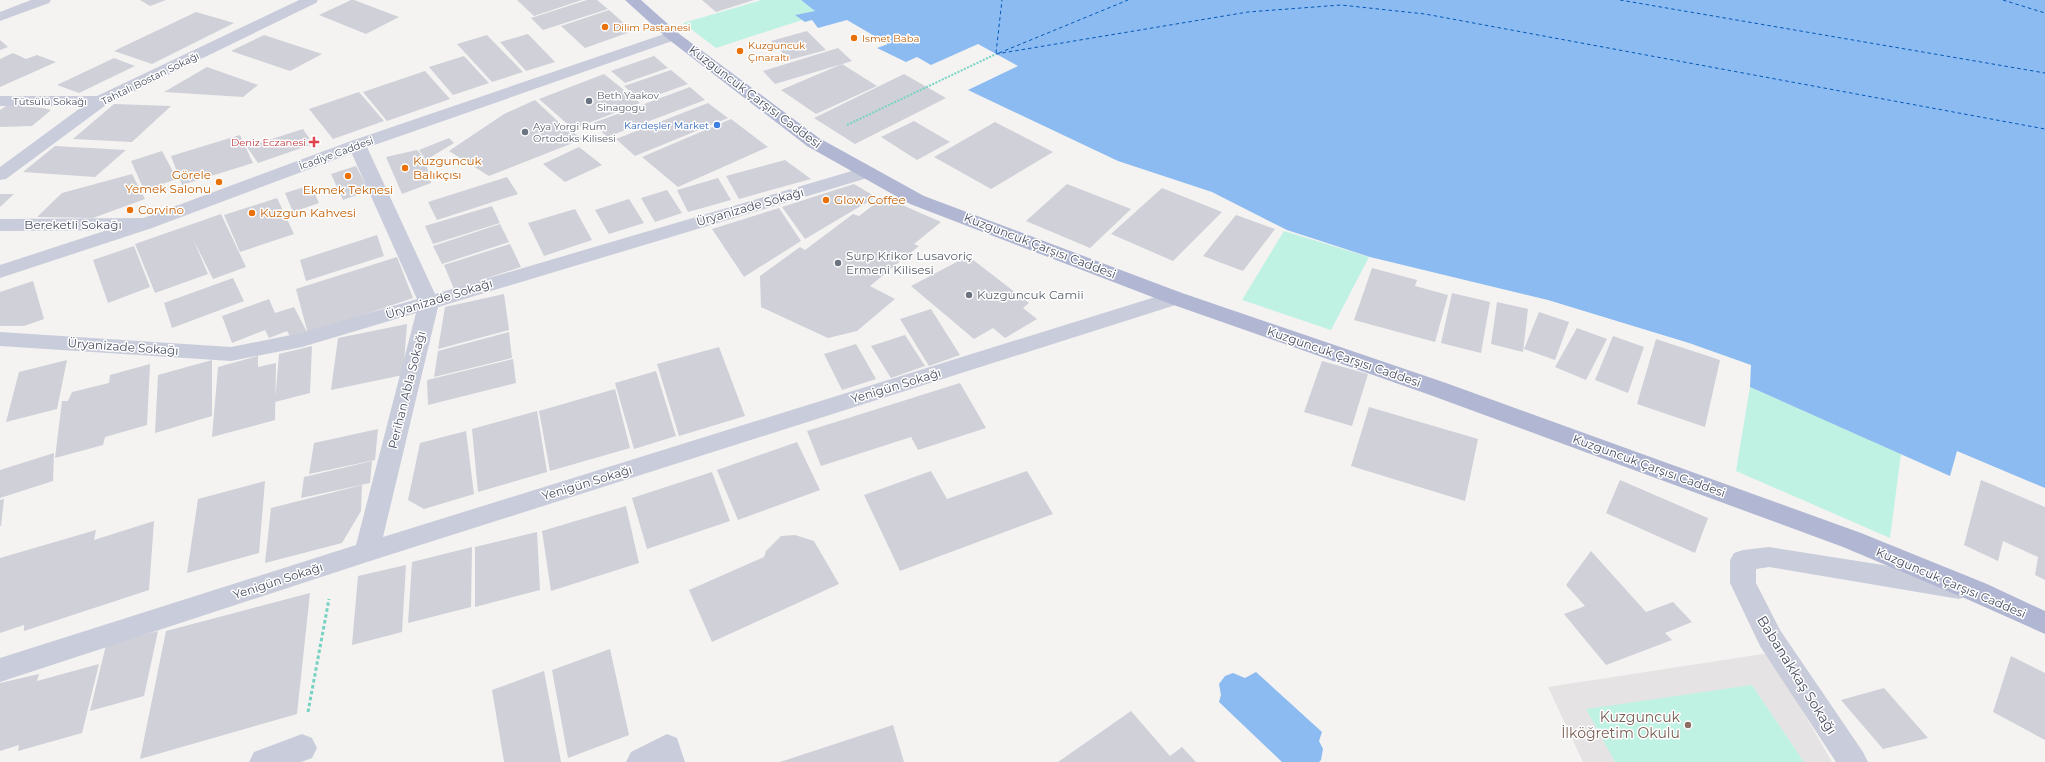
<svg xmlns="http://www.w3.org/2000/svg" width="2045" height="762" font-family="Montserrat,sans-serif">
<style>
.education{fill:#e6e3e4}
.green{fill:#c0f2e4}
.water{fill:#8bbbf1}
.lines{fill:none;stroke-linecap:round;stroke-linejoin:round}
.ferry{stroke:#0558b8;stroke-width:1;stroke-dasharray:3.5 3;stroke-linecap:butt}
.building{fill:#cfd0d8}
.path-far1{stroke:#76d3c3;stroke-width:2;stroke-dasharray:2 1.5;stroke-linecap:butt}
.path{stroke:#76d3c3;stroke-width:3;stroke-dasharray:3.5 2.5;stroke-linecap:butt}
.minor{fill:#c9ccda;fill-rule:evenodd}
.tertiary{fill:#c9ccda;fill-rule:evenodd}
.primary{fill:#b1b7d2;fill-rule:evenodd}
.food-dot{fill:#e8710a;stroke:#fff;stroke-width:1.5}
.worship-dot{fill:#6b7280;stroke:#fff;stroke-width:1.5}
.shop-dot{fill:#3f7fe0;stroke:#fff;stroke-width:1.5}
.health-dot{fill:#e0444e;stroke:#fff;stroke-width:1.5}
.education-dot{fill:#8d6e63;stroke:#fff;stroke-width:1.5}
.labels{text-anchor:middle;stroke-width:3;stroke-linejoin:round;paint-order:stroke}
.far-food-label{font-size:10px;fill:#c56008;stroke:#fff;text-anchor:start}
.far-street-label{font-size:10px;fill:#494e61;stroke:#fff}
.far-worship-label{font-size:10px;fill:#5b616d;stroke:#fff;text-anchor:start}
.far-shop-label{font-size:10px;fill:#366cbe;stroke:#fff;text-anchor:end}
.far-health-label{font-size:10px;fill:#be3a42;stroke:#fff;text-anchor:end}
.street-label{font-size:12px;fill:#494e61;stroke:#fff}
.food-label{font-size:12px;fill:#c56008;stroke:#fff;text-anchor:start}
.worship-label{font-size:12px;fill:#5b616d;stroke:#fff;text-anchor:start}
.near-street-label{font-size:14px;fill:#494e61;stroke:#fff}
.near-education-label{font-size:14px;fill:#785e54;stroke:#fff;text-anchor:end}
</style>
<rect width="100%" height="100%" fill="#f4f3f2"/>
<path class="education" d="M1769,653L1832,762H1583L1548,687Z"/>
<path class="green" d="M762,0H801L815,11L796,15L802,20L716,48L683,23Z
M1284,231L1369,257L1331,330L1242,300Z
M1750,387L1901,454L1890,538L1736,471Z
M1752,685L1804,762H1615L1586,709Z"/>
<path class="water" d="M801,0H2045V488L1957,451L1950,476L1750,387L1751,365L1689,343L1548,300L1370,257L1287,230L1212,192L1118,161L968,90L1018,66L978,44L931,65L917,57L906,62L877,48L888,44L847,20L818,28L812,20L805,22L795,15L815,11Z
M1256,672L1322,732L1319,741L1323,749L1321,760L1319,762H1282L1219,702L1221,695L1219,684L1225,676L1233,673L1245,678Z"/>
<g class="lines">
<path class="ferry" d="M1620,0L2045,73
M2003,0L2045,13
M996,53L1002,0
M999,53L1128,0
M996,54L1248,12L1341,5L1425,14L2045,129"/>
</g>
<path class="building" d="M140,0H166L150,6Z
M351,0H354L399,17L366,34L319,15Z
M517,0H582L534,16Z
M587,0H597L608,9L543,30L531,18Z
M702,0H754L716,12Z
M609,10L633,31L585,48L561,26Z
M196,12L234,23L152,64L114,51Z
M807,31L826,50L789,60L771,41Z
M528,34L555,62L526,71L500,42Z
M264,35L322,54L290,71L231,51Z
M487,35L523,72L492,82L457,44Z
M0,40L8,47L0,50Z
M838,48L852,61L775,84L763,71Z
M13,53L26,59L37,55L56,62L0,87V59Z
M464,56L489,83L453,95L429,67Z
M654,56L668,68L625,83L611,71Z
M114,58L135,66L79,93L57,85Z
M842,64L877,86L816,114L781,90Z
M207,67L258,85L243,97L164,92Z
M671,70L688,84L641,101L624,86Z
M425,71L450,99L387,121L363,92Z
M604,74L640,103L573,129L539,99Z
M904,74L946,98L855,144L814,118Z
M690,87L705,100L607,137L593,123Z
M359,92L384,121L333,139L309,109Z
M535,100L563,126L583,139L489,176L449,151L504,114Z
M708,103L728,118L635,156L616,139Z
M114,104L171,106L132,142L73,139Z
M8,105L43,108L51,110L32,126L0,127V110Z
M731,119L768,147L678,187L642,157Z
M914,121L950,142L917,160L881,137Z
M995,122L1053,152L991,189L934,157Z
M303,129L313,144L258,163L247,147Z
M240,135L253,163L182,185L171,156Z
M449,138L454,143L426,160L419,150Z
M55,146L126,150L95,177L23,172Z
M579,147L602,165L565,182L543,164Z
M417,150L425,159L431,183L402,194L386,157Z
M162,151L177,179L144,190L131,161Z
M785,160L811,179L739,199L726,176Z
M356,166L369,191L343,200L331,174Z
M132,174L145,199L93,218L37,217L62,193Z
M507,177L518,194L437,220L428,202Z
M718,178L731,200L688,212L677,190Z
M854,184L876,197L805,239L782,207Z
M1067,184L1131,209L1090,248L1026,221Z
M311,185L319,203L293,212L285,193Z
M1162,188L1222,212L1173,261L1111,234Z
M667,190L682,213L655,222L641,198Z
M0,194H14L0,207Z
M884,197L941,222L914,244L919,246L870,286L895,299L857,331L828,338L761,307L760,276L800,247L805,250L853,214L859,216Z
M277,198L294,234L240,252L224,215Z
M629,199L644,223L609,234L595,210Z
M492,206L500,223L433,244L425,226Z
M779,208L801,241L744,277L712,229Z
M575,209L592,240L544,256L528,223Z
M221,214L246,267L213,279L193,239L208,274L155,293L135,244Z
M1236,215L1275,229L1243,271L1203,256Z
M500,224L509,242L442,264L433,246Z
M377,235L384,256L306,281L300,260Z
M510,244L521,267L454,289L444,265Z
M134,246L150,287L108,303L93,260Z
M968,256L1029,303L1023,308L1037,319L1005,338L993,328L974,339L911,286Z
M397,257L413,298L308,334L296,289Z
M1372,268L1417,280L1415,286L1448,295L1435,342L1354,320Z
M233,278L244,301L172,328L164,303Z
M33,281L44,319L24,326H0V292Z
M1452,293L1490,302L1481,353L1441,343Z
M504,294L509,330L438,349L445,307Z
M269,299L275,313L294,307L307,332L291,338L287,331L269,338L265,330L232,343L222,316Z
M1497,302L1528,309L1523,352L1491,344Z
M931,309L960,355L929,366L900,319Z
M1539,312L1569,322L1555,360L1524,349Z
M407,324L403,375L331,390L338,338Z
M1577,328L1607,339L1586,380L1555,367Z
M509,332L512,358L434,377L438,351Z
M905,335L925,366L891,378L871,346Z
M1613,336L1644,347L1628,393L1595,380Z
M1656,339L1720,360L1705,427L1637,404Z
M856,344L876,379L842,390L824,354Z
M312,346L310,393L275,402L279,354Z
M719,347L745,416L679,436L657,364Z
M258,356V367L276,363L275,420L212,437L218,367Z
M513,359L516,383L428,405L427,380Z
M67,360L57,409L6,422L19,372Z
M212,360V416L155,433L158,375Z
M1322,361L1368,374L1352,426L1304,412Z
M150,364L147,425L105,437L103,445L55,458L62,401H68L72,392L109,383L110,375Z
M656,371L676,436L634,449L615,383Z
M960,383L986,428L918,450L911,437L821,466L807,431Z
M615,389L630,448L550,471L539,411Z
M1369,407L1478,439L1465,501L1351,466Z
M537,411L547,472L478,492L472,429Z
M378,429L375,460L309,474L314,443Z
M466,431L474,494L424,509L408,500L420,443Z
M797,442L820,490L738,520L717,470Z
M54,453L53,481L0,498V470Z
M372,461L370,483L301,498L304,477Z
M931,471L947,499L1027,471L1053,514L900,571L864,495Z
M712,472L730,521L647,549L632,498Z
M1620,480L1708,518L1695,553L1606,513Z
M1981,480L2045,507V580L2035,575L2038,557L2003,541L1998,561L1964,545Z
M265,481L259,553L187,573L198,499Z
M362,485L361,511L342,543L265,563L271,508Z
M4,499L1,526H0V500Z
M626,506L639,563L551,591L542,531Z
M154,521L149,590L24,631V625L0,633V558L96,530L94,540Z
M537,532L540,590L475,607V547Z
M795,535L814,541L839,584L712,642L689,590L764,557L766,551L781,536Z
M472,547L471,607L408,623L412,562Z
M1591,551L1646,612L1673,602L1692,622L1665,633L1672,640L1606,665L1564,614L1585,606L1566,585Z
M406,565L402,632L352,645L358,576Z
M310,593L297,714L140,759L166,631Z
M158,631L144,696L90,711L106,645Z
M610,649L629,735L568,758L552,670Z
M2011,656L2045,673V740L1993,712Z
M99,664L82,733L18,751L19,745L0,751V683L39,674L37,681Z
M544,671L561,762H504L492,690Z
M1884,688L1928,738L1883,749L1841,700Z
M1131,711L1170,756L1182,747L1196,762H1058Z
M893,725L904,762H780Z"/>
<g class="lines">
<path class="path-far1" d="M847,125L996,54"/>
<path class="path" d="M308,712L329,599"/>
<path class="minor" d="M31,0H51L49,3L0,21V12Z
M299,0H318L316,3L106,105L6,179L0,180V167L83,106H0V96H97Z
M357,140L363,141L366,145L435,294L862,168L868,167L874,168L877,172L874,176L438,307L383,537L1168,293L1175,291L1182,293L1185,298L1182,303L367,562L0,682V658L356,545L416,313L302,347L231,361L0,346V332L231,347L301,333L417,299L348,145L351,141Z
M145,218L152,220L154,224L152,228L145,230L0,231V219Z
M1769,547L1959,577L1968,580L1972,588L1968,596L1959,599L1769,567L1756,569V583L1780,630L1863,752L1868,762H1836L1760,646L1730,583V560L1734,553L1743,550Z
M302,734L312,738L317,748L312,758L301,762H249L254,752Z
M667,734L677,738L685,762H626L631,752Z"/>
<path class="tertiary" d="M673,31L678,33L681,36L678,39L363,149L152,228L0,278V265L138,220L351,141Z"/>
<path class="primary" d="M625,0H641L678,33L819,138L924,196L1182,293L1446,383L1861,533L1987,584L2045,611V634L1969,600L1843,547L1430,395L1168,303L910,204L807,146L668,39Z"/>
</g>
<g class="food-dot">
<circle cx="605" cy="27" r="4"/>
<circle cx="854" cy="38" r="4"/>
<circle cx="740" cy="51" r="4"/>
<circle cx="405" cy="168" r="4"/>
<circle cx="348" cy="176" r="4"/>
<circle cx="219" cy="182" r="4"/>
<circle cx="826" cy="200" r="4"/>
<circle cx="130" cy="210" r="4"/>
<circle cx="252" cy="213" r="4"/>
</g>
<g class="worship-dot">
<circle cx="589" cy="101" r="4"/>
<circle cx="525" cy="132" r="4"/>
<circle cx="838" cy="263" r="4"/>
<circle cx="969" cy="295" r="4"/>
</g>
<circle class="shop-dot" cx="717" cy="125" r="4"/>
<path class="health-dot" d="M312 136h4v4h4v4h-4v4h-4v-4h-4v-4h4z"/>
<circle class="education-dot" cx="1688" cy="725" r="4"/>
<g class="labels">
<g class="far-food-label">
<text x="613" y="31">Dilim Pastanesi</text>
<text x="862" y="42">Ismet Baba</text>
<text x="748" y="49">Kuzguncuk<tspan x="748" dy="12">Çınaraltı</tspan></text>
</g>
<g class="far-street-label">
<text transform="translate(150 78) rotate(-26)" y="4">Tahtalı Bostan Sokağı</text>
<text x="50" y="105">Tütsülü Sokağı</text>
<text transform="translate(336 153) rotate(-20)" y="4">İcadiye Caddesi</text>
</g>
<g class="far-worship-label">
<text x="597" y="99">Beth Yaakov<tspan x="597" dy="12">Sinagogu</tspan></text>
<text x="533" y="130">Aya Yorgi Rum<tspan x="533" dy="12">Ortodoks Kilisesi</tspan></text>
</g>
<g class="far-shop-label">
<text x="709" y="129">Kardeşler Market</text>
</g>
<g class="far-health-label">
<text x="306" y="146">Deniz Eczanesi</text>
</g>
<g class="street-label">
<text transform="translate(755 97) rotate(37)" y="4">Kuzguncuk Çarşısı Caddesi</text>
<text transform="translate(750 207) rotate(-16)" y="4">Üryanizade Sokağı</text>
<text x="73" y="229">Bereketli Sokağı</text>
<text transform="translate(1040 246) rotate(21)" y="4">Kuzguncuk Çarşısı Caddesi</text>
<text transform="translate(439 299) rotate(-17)" y="4">Üryanizade Sokağı</text>
<text transform="translate(123 347) rotate(4)" y="4">Üryanizade Sokağı</text>
<text transform="translate(1344 357) rotate(19)" y="4">Kuzguncuk Çarşısı Caddesi</text>
<text transform="translate(896 386) rotate(-17)" y="4">Yenigün Sokağı</text>
<text transform="translate(407 390) rotate(-76)" y="4">Perihan Abla Sokağı</text>
<text transform="translate(1649 466) rotate(20)" y="4">Kuzguncuk Çarşısı Caddesi</text>
<text transform="translate(587 483) rotate(-17)" y="4">Yenigün Sokağı</text>
<text transform="translate(278 581) rotate(-18)" y="4">Yenigün Sokağı</text>
<text transform="translate(1951 583) rotate(23)" y="4">Kuzguncuk Çarşısı Caddesi</text>
</g>
<g class="food-label">
<text x="413" y="165">Kuzguncuk<tspan x="413" dy="14">Balıkçısı</tspan></text>
<text x="211" y="179" text-anchor="end">Görele<tspan x="211" dy="14">Yemek Salonu</tspan></text>
<text x="348" y="194" text-anchor="middle">Ekmek Teknesi</text>
<text x="834" y="204">Glow Coffee</text>
<text x="138" y="214">Corvino</text>
<text x="260" y="217">Kuzgun Kahvesi</text>
</g>
<g class="worship-label">
<text x="846" y="260">Surp Krikor Lusavoriç<tspan x="846" dy="14">Ermeni Kilisesi</tspan></text>
<text x="977" y="299">Kuzguncuk Camii</text>
</g>
<g class="near-street-label">
<text transform="translate(1797 675) rotate(58)" y="5">Babanakkaş Sokağı</text>
</g>
<g class="near-education-label">
<text x="1680" y="722">Kuzguncuk<tspan x="1680" dy="16">İlköğretim Okulu</tspan></text>
</g>
</g>
</svg>
